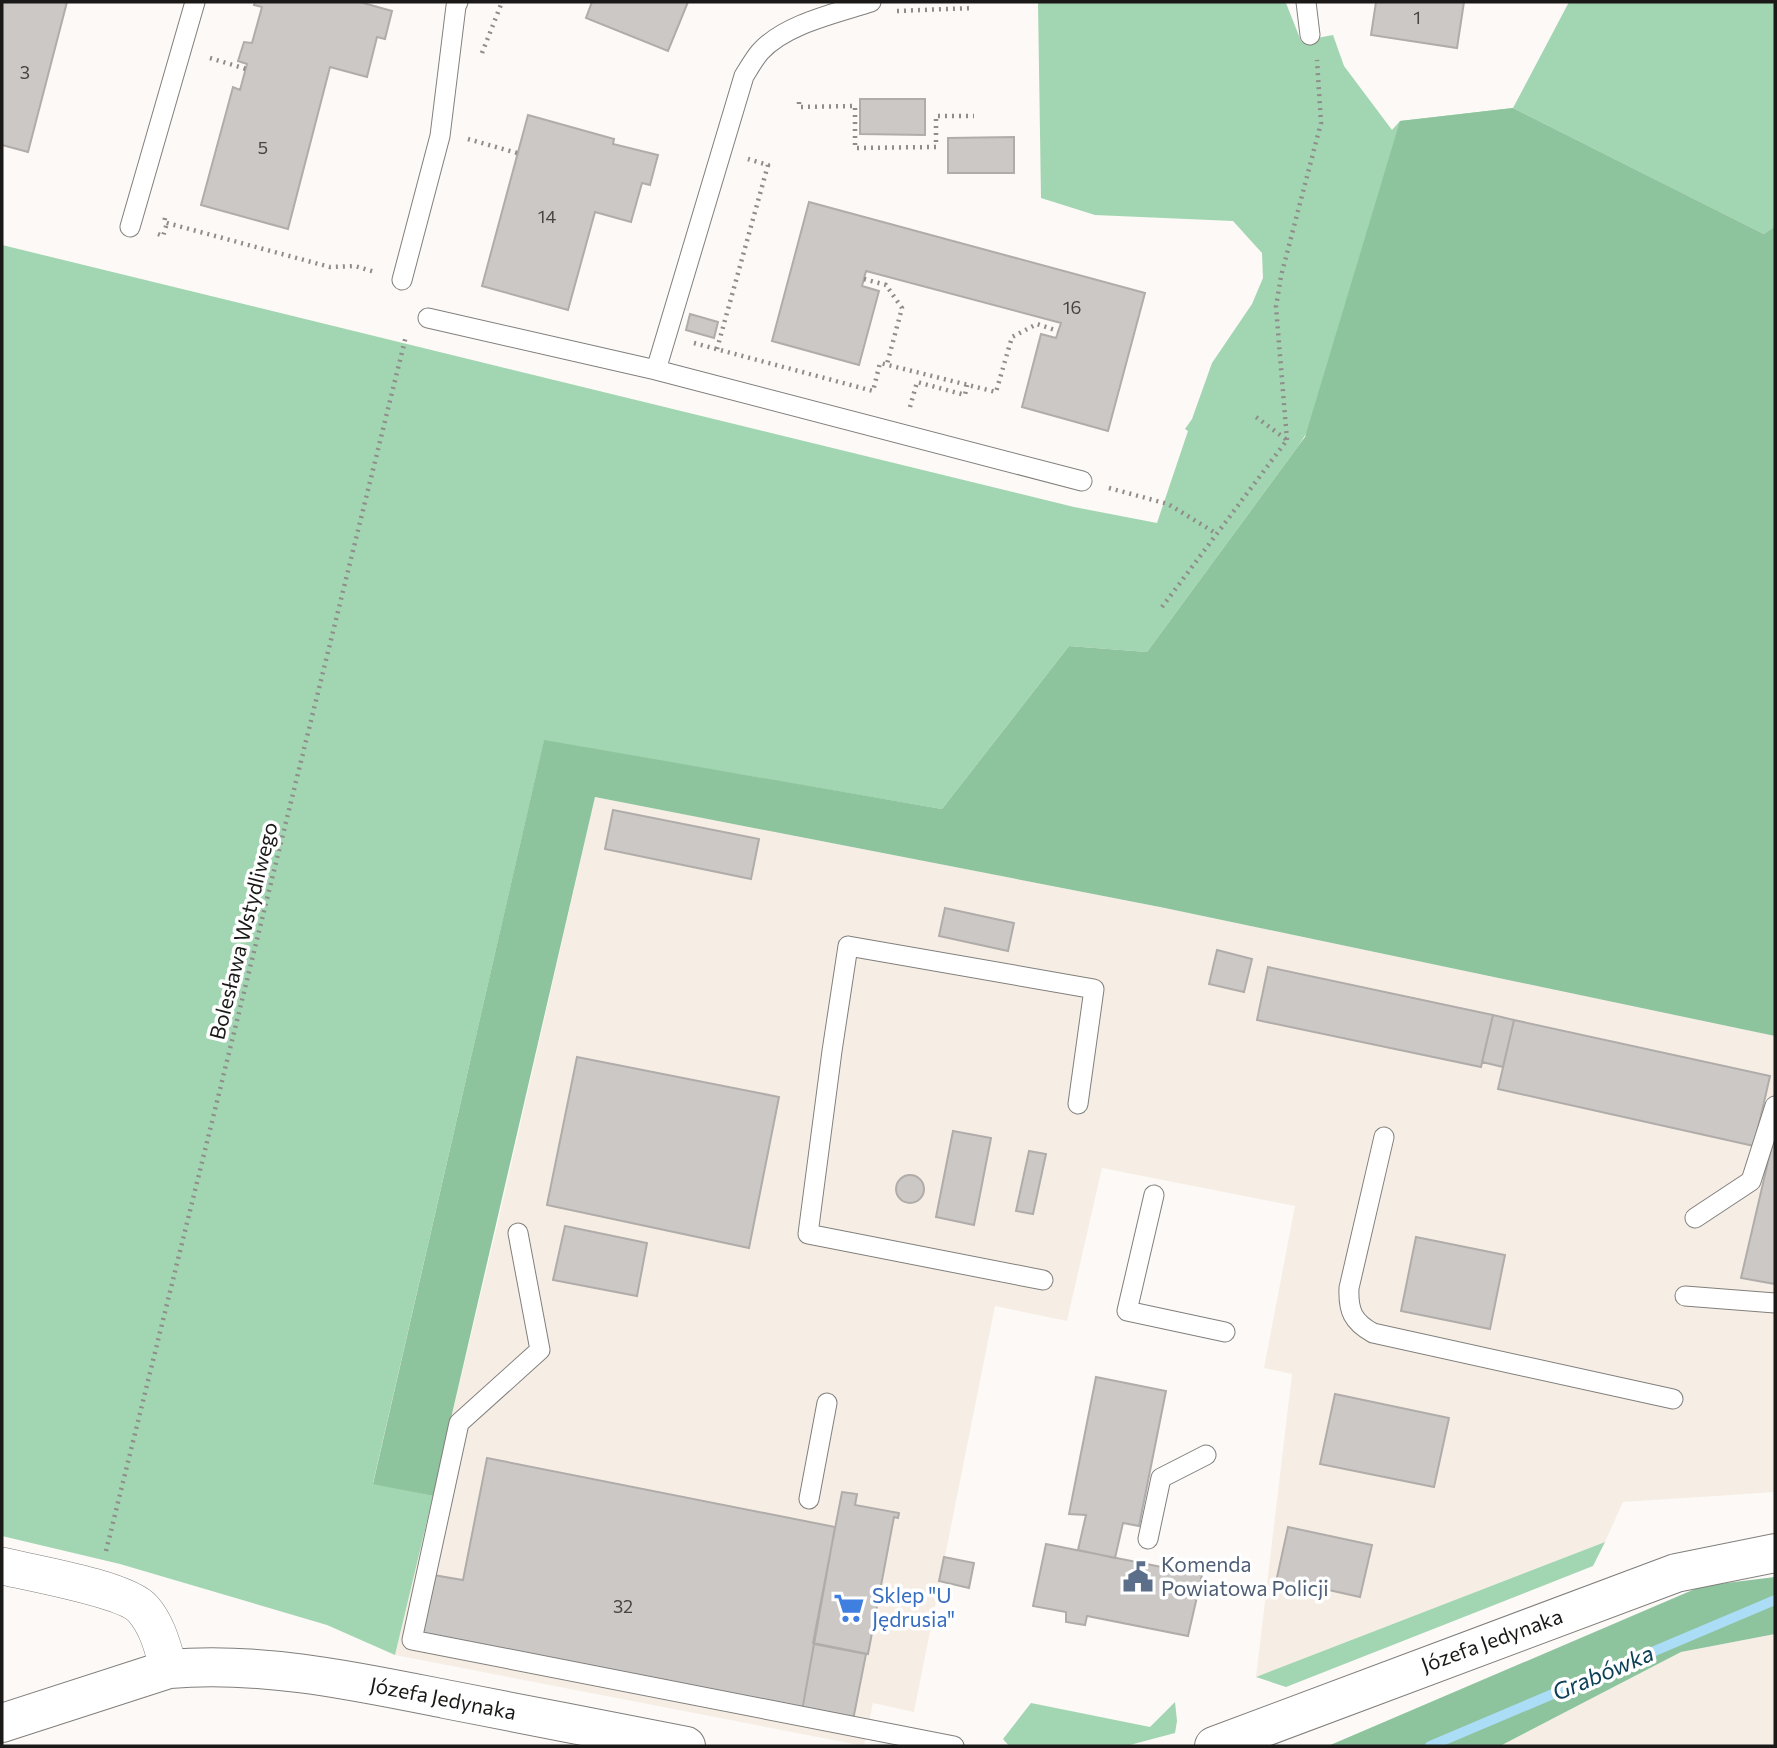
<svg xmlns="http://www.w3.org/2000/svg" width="1777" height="1748" font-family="Commissioner,sans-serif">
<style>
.built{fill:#f6eee4}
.green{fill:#a2d5b1}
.forest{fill:#8dc39d}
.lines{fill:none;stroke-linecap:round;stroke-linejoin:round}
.stream{stroke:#acddf7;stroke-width:10}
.building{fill:#ccc8c6;stroke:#b0acaa;stroke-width:2}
.lane-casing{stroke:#817f7c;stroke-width:21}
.street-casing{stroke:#817f7c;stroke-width:38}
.secondary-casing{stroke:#817f7c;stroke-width:40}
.path{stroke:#8f8d8b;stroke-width:4.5;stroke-dasharray:2 5;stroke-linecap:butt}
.lane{stroke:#fff;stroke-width:19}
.street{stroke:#fff;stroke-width:37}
.secondary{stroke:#fff;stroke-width:38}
.labels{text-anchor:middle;stroke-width:7;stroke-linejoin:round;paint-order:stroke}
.number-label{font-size:18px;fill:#464544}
.street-label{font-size:21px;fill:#1a1918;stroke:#fff}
.service-label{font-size:21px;fill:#4e5e75;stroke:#fff;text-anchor:start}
.shop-label{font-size:21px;fill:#366cbe;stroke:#fff;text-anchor:start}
.water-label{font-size:23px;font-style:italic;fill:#0d4057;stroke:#fff}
</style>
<rect width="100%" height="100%" fill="#fcf9f6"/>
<path class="built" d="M595,797L1160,907L1775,1036V1492L1623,1502L1605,1542L1256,1677L1292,1374L1264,1368L1295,1206L1102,1168L1067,1321L995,1306L914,1712L873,1703L864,1746L395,1655L501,1209Z
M1775,1634V1746H1500L1681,1652Z"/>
<path class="green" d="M1038,2H1284L1286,3L1301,41L1333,35L1344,66L1392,130L1400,121L1513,108L1569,2H1775V226L1764,234L1513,108L1299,445L1147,652L1069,646L942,809L544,741L373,1483L433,1496L395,1655L327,1625L120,1564L2,1536V245L1074,507L1157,523L1188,431L1185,429L1192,419L1212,363L1252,304L1263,278L1262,253L1233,221L1095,215L1041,198Z
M1605,1542L1593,1566L1286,1687L1256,1677Z
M1175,1702L1177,1721L1175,1733L1126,1746H1009L1003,1739L1031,1703L1150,1727Z"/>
<path class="forest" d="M1513,108L1764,234L1775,226V1036L1160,907L595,797L433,1496L373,1484L544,740L942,809L1069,646L1147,652L1299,445L1305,437L1400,121Z
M1775,1577V1634L1681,1652L1500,1746H1328L1702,1586Z"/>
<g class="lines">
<path class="stream" d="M1430,1746L1775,1600"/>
</g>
<path class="building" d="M2,2H67L28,152L2,145Z
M255,2H360L392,11L385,39L377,37L367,77L330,67L288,229L201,205L233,87L240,90L247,64L238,61L244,42L252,43L262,7L254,5Z
M592,2H688L668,51L586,18Z
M1376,2H1464L1457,48L1371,35Z
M860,99H925V135L860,134Z
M528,115L614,139L613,144L658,155L650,185L642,183L631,222L595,212L568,310L482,286Z
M1014,137V173H948V138Z
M809,202L1145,293L1108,431L1022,407L1041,334L1056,338L1061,323L866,271L862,286L879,291L859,365L772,341Z
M690,314L718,322L714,338L686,330Z
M613,810L759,839L751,879L605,849Z
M945,908L1014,923L1008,951L939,936Z
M1217,950L1252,959L1244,992L1209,984Z
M1268,967L1493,1015L1481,1067L1257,1020Z
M1493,1015L1514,1020L1503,1067L1482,1062Z
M1514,1020L1770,1076L1754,1146L1498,1089Z
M577,1057L779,1097L749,1248L547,1205Z
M953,1131L991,1138L974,1225L936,1217Z
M1774,1136H1775V1284L1741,1278Z
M1029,1151L1046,1154L1033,1214L1016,1211Z
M896 1189a14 14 0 1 1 28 0a14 14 0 1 1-28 0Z
M565,1226L647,1243L637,1296L553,1280Z
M1416,1237L1505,1255L1490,1329L1401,1311Z
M1096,1377L1166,1391L1139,1526L1123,1523L1115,1558L1078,1550L1086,1515L1069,1514Z
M1335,1394L1449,1418L1434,1487L1320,1464Z
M487,1458L835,1527L802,1711L421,1633L433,1575L463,1580Z
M842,1492L857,1494L855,1505L899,1513L898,1518L894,1517L868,1654L813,1643Z
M1288,1527L1372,1545L1360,1597L1302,1584L1301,1588L1276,1582Z
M1046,1544L1202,1575L1188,1636L1087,1616L1085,1625L1066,1622V1612L1033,1606Z
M944,1557L974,1563L969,1588L939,1581Z
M814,1644L866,1654L853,1720L802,1711Z"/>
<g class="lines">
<g class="lane-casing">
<path id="lane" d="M871,2C837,13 785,24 760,52C754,59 749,68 744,76L656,370L1082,481
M1306,2L1310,35
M130,227L195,2
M402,280L440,136L456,6L458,2
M428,318L656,370
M1384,1137L1349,1288C1348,1311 1353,1322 1373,1333L1673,1399
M1154,1195L1127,1311L1225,1332
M1695,1218L1751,1181L1775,1106
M518,1233L540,1350L459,1423L412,1640L954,1746
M1043,1280L808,1234L832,1051L848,946L1094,989L1078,1104
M1685,1296L1775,1303
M809,1499L827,1403
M1148,1539L1161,1478L1206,1455"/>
</g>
<g class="street-casing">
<path id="street" d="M2,1566C31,1573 126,1589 143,1609C158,1626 163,1649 169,1669"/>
</g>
<g class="secondary-casing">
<path id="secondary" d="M2,1723L169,1669C261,1661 355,1681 445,1699C525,1715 606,1730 686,1746
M1214,1746L1676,1573L1775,1553"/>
</g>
<path class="path" d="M897,11L973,8
M482,53L502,2
M210,58L246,69
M799,102V107L855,106V148L936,147V116H974
M468,139L517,153
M165,218L164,222L167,223L330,267L355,266L375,272
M158,234L163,236L167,223
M864,279L886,285L902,308L887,364
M694,343L873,391L880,363L996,392L1012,337L1037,324L1058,331
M717,349L768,165L748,159
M910,407L917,382L965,395L967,385
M1287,440L1276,307L1281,276L1321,123L1317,60
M1109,488L1168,504L1217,534
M1162,607L1287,440L1256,417
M106,1551L406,336"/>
<use href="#lane" class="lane"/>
<use href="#street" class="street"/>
<use href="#secondary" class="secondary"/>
</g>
<defs>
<g id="civic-bare" transform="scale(2.415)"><path d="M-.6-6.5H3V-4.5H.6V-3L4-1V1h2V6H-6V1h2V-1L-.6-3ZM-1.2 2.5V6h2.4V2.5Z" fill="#5c6f8a" stroke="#fff" stroke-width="2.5" paint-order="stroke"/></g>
<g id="supermarket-bare" transform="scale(2.415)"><path d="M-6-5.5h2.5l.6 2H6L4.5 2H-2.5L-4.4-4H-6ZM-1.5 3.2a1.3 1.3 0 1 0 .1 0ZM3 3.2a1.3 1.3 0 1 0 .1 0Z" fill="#3f7fe0" stroke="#fff" stroke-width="2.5" paint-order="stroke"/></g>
</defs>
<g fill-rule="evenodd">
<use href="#civic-bare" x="1138" y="1577"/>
<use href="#supermarket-bare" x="849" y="1608"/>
</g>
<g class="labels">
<g class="number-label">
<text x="1417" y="24">1</text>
<text x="25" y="79">3</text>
<text x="263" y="154">5</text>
<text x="547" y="223">14</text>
<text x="1072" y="314">16</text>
<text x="623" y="1613">32</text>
</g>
<g class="street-label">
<text transform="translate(244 931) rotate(-76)" y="7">Bolesława Wstydliwego</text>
<text transform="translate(1492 1641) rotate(-20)" y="7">Józefa Jedynaka</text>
<text transform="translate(443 1699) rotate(11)" y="7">Józefa Jedynaka</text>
</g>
<g class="service-label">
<text x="1161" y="1572">Komenda<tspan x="1161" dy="24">Powiatowa Policji</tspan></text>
</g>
<g class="shop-label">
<text x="872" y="1603">Sklep "U<tspan x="872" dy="24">Jędrusia"</tspan></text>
</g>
<g class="water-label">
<text transform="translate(1603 1673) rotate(-23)" y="8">Grabówka</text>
</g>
</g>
<rect width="1777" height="1748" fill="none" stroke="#1a1918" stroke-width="7"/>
</svg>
